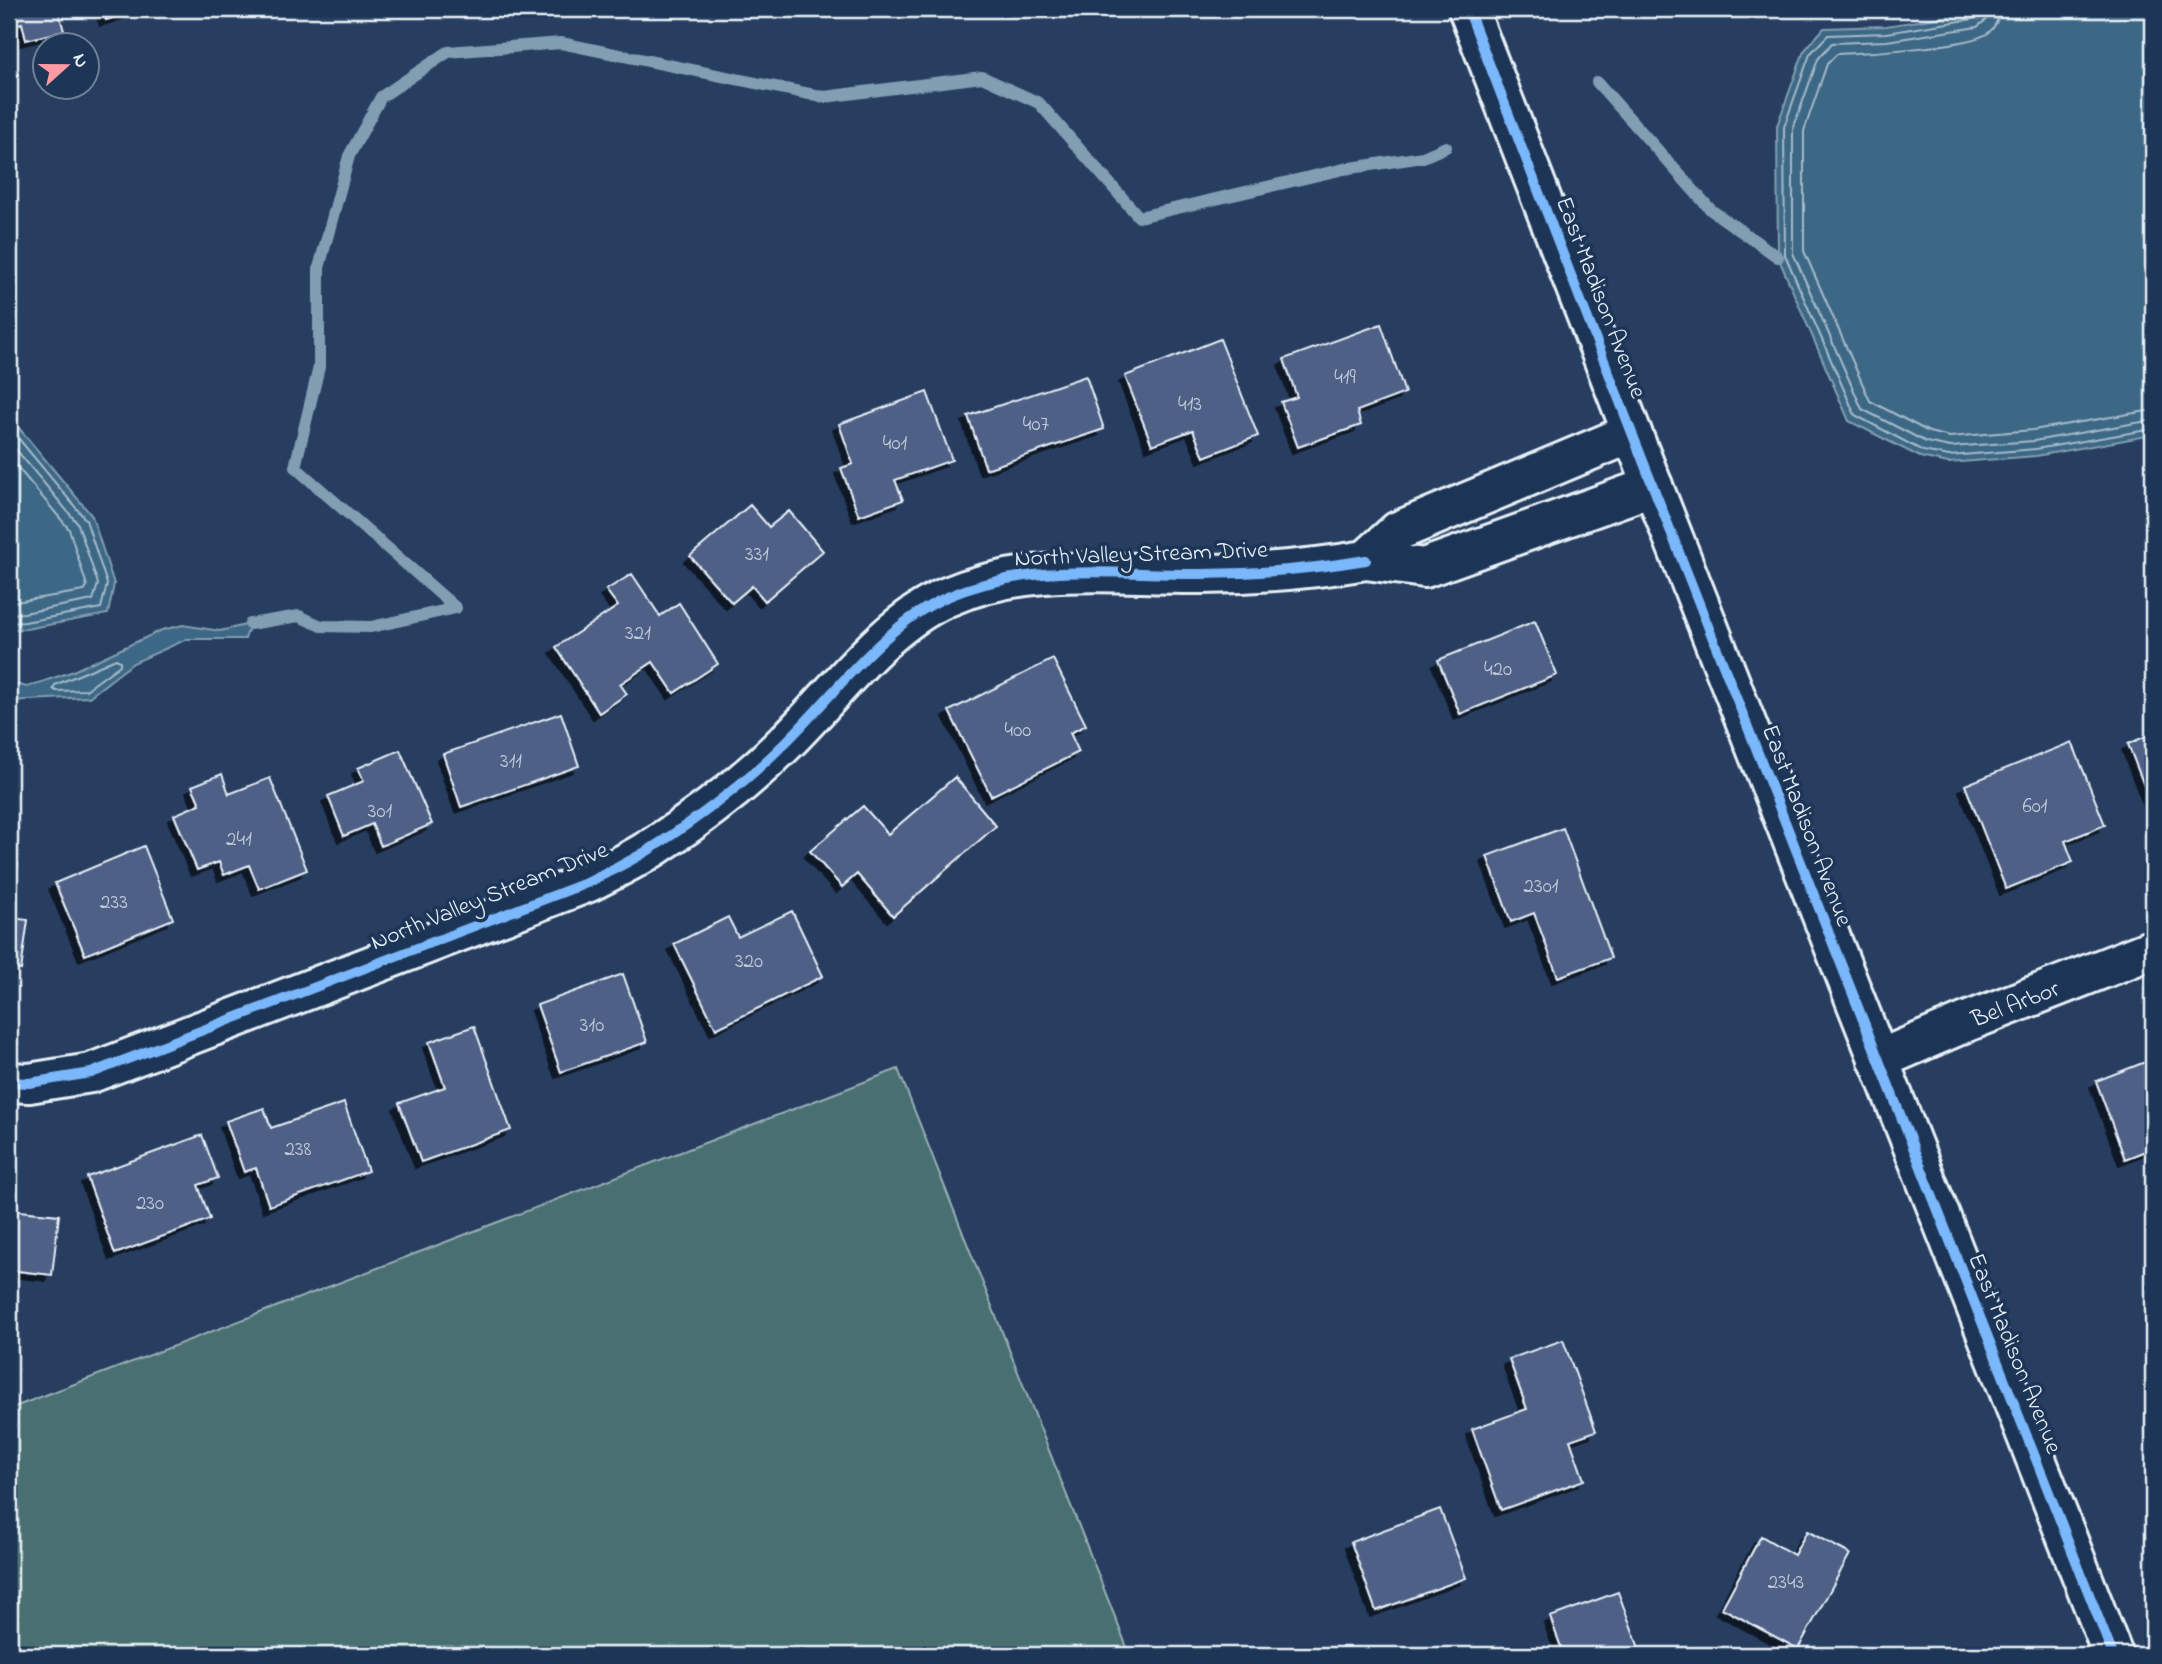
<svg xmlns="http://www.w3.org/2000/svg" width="2162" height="1664" font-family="'Indie Flower',sans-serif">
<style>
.green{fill:#4a6f71;stroke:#99b0b4;stroke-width:2}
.water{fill:#3e6785;stroke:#829eb3;stroke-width:2}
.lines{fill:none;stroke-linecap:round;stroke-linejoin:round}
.shore{stroke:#a4baca;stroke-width:2}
.stream{stroke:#829eb3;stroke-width:12}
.building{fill:#4f6087;stroke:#e8f1f8;stroke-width:2;filter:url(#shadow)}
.minor-casing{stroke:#e8f1f8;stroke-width:44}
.tertiary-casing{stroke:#e8f1f8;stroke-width:44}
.minor{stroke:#1d3557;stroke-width:38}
.tertiary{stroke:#1d3557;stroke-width:38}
.cycleway-casing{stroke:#1d3557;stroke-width:15}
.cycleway{stroke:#7ab7fb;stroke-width:10}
.labels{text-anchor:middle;stroke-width:7;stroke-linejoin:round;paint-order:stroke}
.number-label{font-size:21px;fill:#c2cddc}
.street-label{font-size:24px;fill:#e8f1f8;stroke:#1d3557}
</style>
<defs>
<filter id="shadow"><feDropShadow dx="-6" dy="6" stdDeviation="0" flood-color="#0009"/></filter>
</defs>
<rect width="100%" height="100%" fill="#273e61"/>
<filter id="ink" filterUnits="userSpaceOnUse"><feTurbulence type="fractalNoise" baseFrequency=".0143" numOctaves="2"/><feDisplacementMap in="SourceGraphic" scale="14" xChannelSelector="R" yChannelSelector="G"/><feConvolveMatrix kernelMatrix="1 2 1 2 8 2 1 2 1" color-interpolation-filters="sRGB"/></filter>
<g filter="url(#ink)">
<path class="green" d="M898,1069L1130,1655H9V1409Z"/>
<path class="water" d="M1994,9H2153V435L2036,456L1948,463L1920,457L1849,421L1778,257L1777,126L1804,51L1824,28L1886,26Z
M9,416L92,516L114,584L108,614L26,629L9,630Z
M250,624L245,639H187L133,663L89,697L9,701V682L27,687L71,672L162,630L183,625L220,631Z"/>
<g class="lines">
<path class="shore" d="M1980,9L1979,15L1973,19L1886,33L1828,35L1810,54L1784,127L1785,255L1855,415L1923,451L1949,456L2036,449L2153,429
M1989,9L1986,20L1977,27L1887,41L1832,43L1818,59L1793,129V253L1862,409L1926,442L1950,447L2034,441L2153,420
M1999,9C1999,18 1996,27 1988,33C1970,47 1864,53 1837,54L1827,64L1804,131V251L1870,401L1929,432L1950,437L2033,430L2153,410
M9,427L86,520L107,584L101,608L25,622L9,623
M9,441L78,524L98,584L93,600L24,613L9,614
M9,457L69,529L87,586L84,591L9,603
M116,659L120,661V665L86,690L56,691L53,689L55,685Z"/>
<path class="stream" d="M1597,82L1711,210L1778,257
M250,624L299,616L321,626L371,627L456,608L295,467L319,367V268L349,156L381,97L448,52L561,43L824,97L982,77L1039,103L1139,217L1344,169L1423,157L1446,147"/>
</g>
<path class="building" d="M9,9H58L64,31L26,40L22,23L9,27Z
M102,9H140L106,20Z
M1381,324L1405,393L1357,411L1361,425L1298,447L1281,402L1297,397L1284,359Z
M1220,339L1258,436L1204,457L1193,430L1152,445L1125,376Z
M1086,376L1104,429L986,469L968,416Z
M927,392L952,460L895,480L903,500L859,516L841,468L853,464L839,424Z
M750,505L769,527L789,511L823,551L765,601L752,586L732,603L690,556Z
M632,574L660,616L679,603L718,664L674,693L653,662L620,684L627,694L599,713L556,647L618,606L606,590Z
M1535,621L1557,675L1460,714L1438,660Z
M1053,659L1086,725L1070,733L1079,752L991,796L949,711Z
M561,713L579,766L461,807L443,754Z
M2153,733V805L2152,806L2128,744Z
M2072,742L2105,825L2065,841L2073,862L2006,889L1965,785Z
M400,750L432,824L381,846L372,824L344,836L328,796L364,781L358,768Z
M222,774L229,794L270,778L307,870L259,889L249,865L224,875L219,862L197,870L174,815L200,804L192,786Z
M955,777L996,826L893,916L857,874L842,887L810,851L863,806L888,834Z
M1563,828L1611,958L1558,977L1534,913L1511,922L1487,856Z
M144,846L173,919L85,955L55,883Z
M9,863L18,864L11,918L28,920L21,970L9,968Z
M792,911L823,976L716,1029L674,944L728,917L738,937Z
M623,974L647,1042L561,1072L537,1005Z
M474,1026L511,1130L421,1162L399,1103L445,1087L429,1042Z
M2153,1059V1148L2125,1159L2096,1081Z
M344,1103L368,1171L269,1206L256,1168L244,1172L226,1121L264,1108L271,1128Z
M202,1135L218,1178L198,1185L210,1219L115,1254L87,1177Z
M9,1210L59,1215L52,1275L9,1270Z
M1563,1340L1596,1431L1570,1440L1584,1480L1501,1510L1472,1429L1527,1409L1509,1359Z
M1440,1509L1466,1578L1376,1611L1351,1542Z
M1807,1531L1850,1554L1798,1649L1722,1608L1761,1536L1794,1555Z
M1618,1592L1639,1648L1619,1655H1564L1550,1617Z"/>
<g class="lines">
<g class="minor-casing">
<path id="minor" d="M1632,433L1398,531L1366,560L1424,568L1653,486
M1878,1060L1964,1023L2153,949
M9,1082L29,1083L91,1073L589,882C612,870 636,859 658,844C703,815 748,780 786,742C835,694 883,625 947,597C1030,561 1115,575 1202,574C1257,574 1312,569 1366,560"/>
</g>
<g class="tertiary-casing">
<path id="tertiary" d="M1468,9L1632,433L2113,1655"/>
</g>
<use href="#minor" class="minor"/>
<use href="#tertiary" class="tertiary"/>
<g class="cycleway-casing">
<path id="cycleway" d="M1468,9L1632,433L2113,1655
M9,1082L29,1083L91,1073L589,882C612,870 636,859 658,844C703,815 748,780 786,742C835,694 883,625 947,597C1030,561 1115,575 1202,574C1257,574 1312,569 1366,560"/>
</g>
<use href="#cycleway" class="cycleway"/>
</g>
</g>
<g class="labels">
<g class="number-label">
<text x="1345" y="383">419</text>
<text x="1190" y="410">413</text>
<text x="1036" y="430">407</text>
<text x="895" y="449">401</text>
<text x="757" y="560">331</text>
<text x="638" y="639">321</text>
<text x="1498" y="675">420</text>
<text x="1018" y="736">400</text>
<text x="511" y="767">311</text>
<text x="2035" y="812">601</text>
<text x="380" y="817">301</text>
<text x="239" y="845">241</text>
<text x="1541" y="892">2301</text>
<text x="114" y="908">233</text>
<text x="749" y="967">320</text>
<text x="592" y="1031">310</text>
<text x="298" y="1155">238</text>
<text x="150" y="1209">230</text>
<text x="1786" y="1588">2343</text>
</g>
<g class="street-label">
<text transform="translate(1602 297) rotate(69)" y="8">East Madison Avenue</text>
<text transform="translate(1141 553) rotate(-2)" y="8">North Valley Stream Drive</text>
<text transform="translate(1808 825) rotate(69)" y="8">East Madison Avenue</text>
<text transform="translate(489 895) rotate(-22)" y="8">North Valley Stream Drive</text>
<text transform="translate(2015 1003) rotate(-21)" y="8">Bel Arbor</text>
<text transform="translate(2016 1353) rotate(68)" y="8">East Madison Avenue</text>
</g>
</g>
<rect width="2162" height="1664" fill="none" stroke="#1d3557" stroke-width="35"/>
<rect x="18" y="18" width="2127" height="1629" fill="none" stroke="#e8f1f8" stroke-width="2.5" filter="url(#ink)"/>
<g transform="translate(66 66) rotate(69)"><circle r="33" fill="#1d3557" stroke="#6e8097" stroke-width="2"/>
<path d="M0-5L12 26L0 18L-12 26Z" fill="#ff9aa2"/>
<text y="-10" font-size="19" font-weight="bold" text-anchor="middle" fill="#e8f1f8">N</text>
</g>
</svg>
